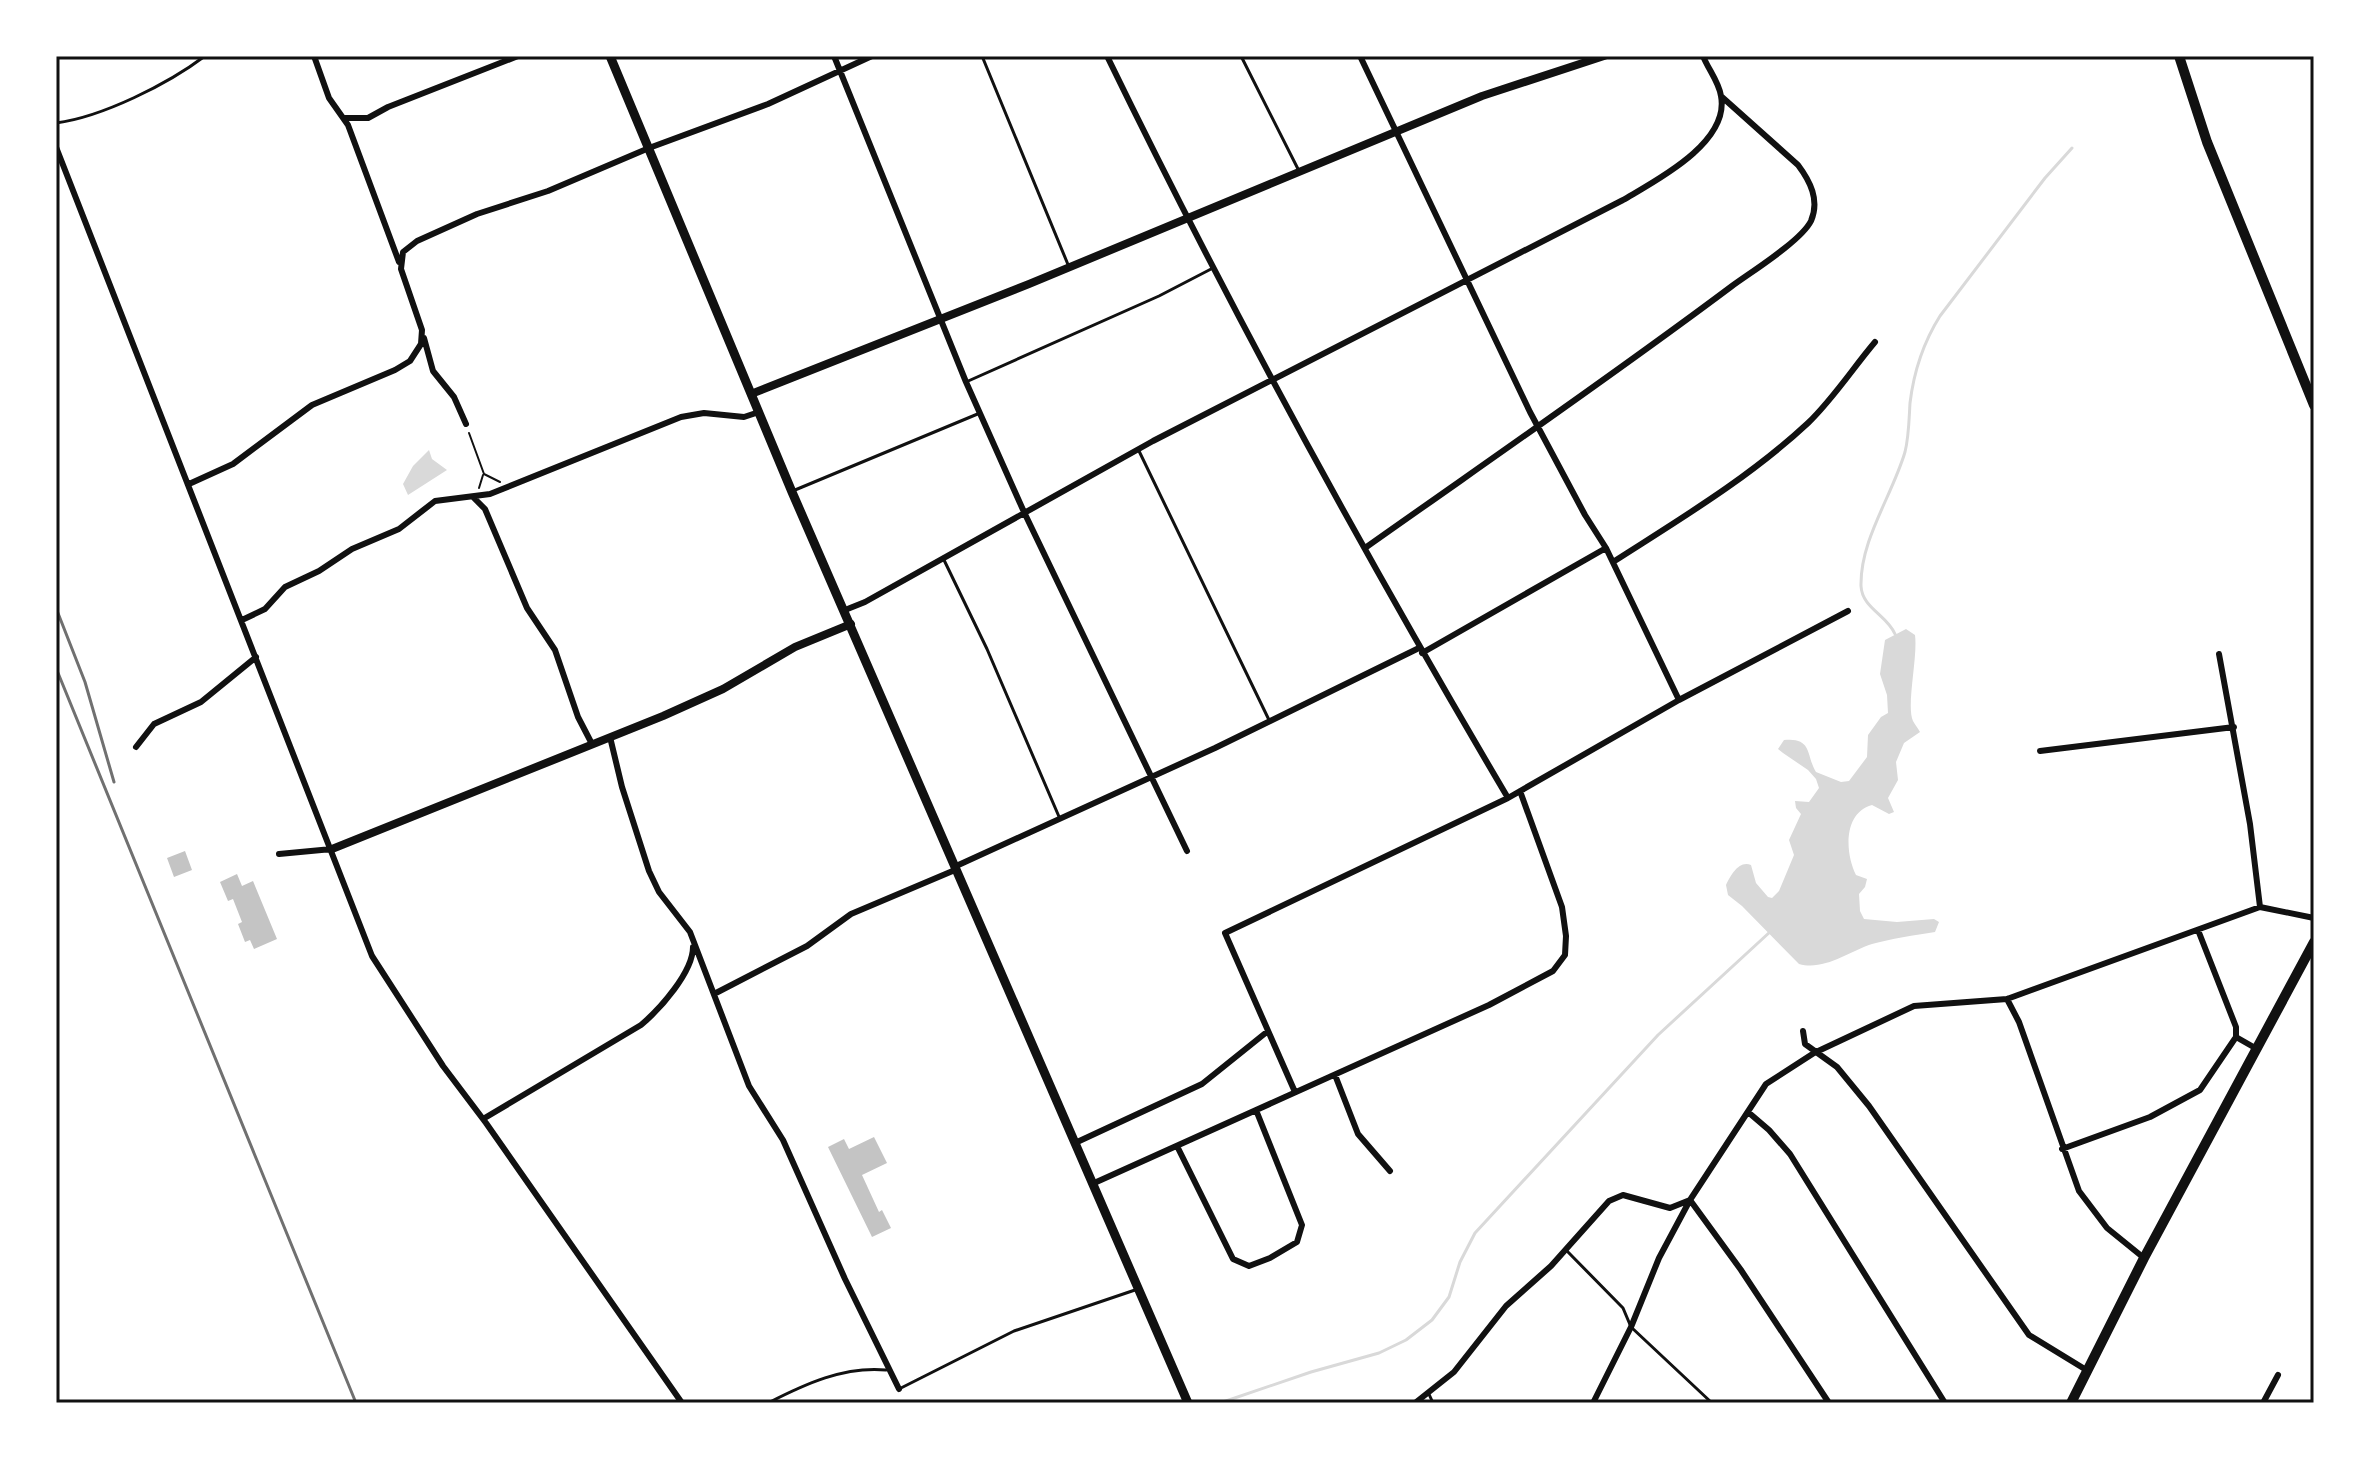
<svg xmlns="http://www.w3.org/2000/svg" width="2370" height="1459" font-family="'Open Sans',sans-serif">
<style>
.water{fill:#d9d9d9}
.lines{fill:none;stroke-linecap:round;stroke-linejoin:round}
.stream{stroke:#d9d9d9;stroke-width:3}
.building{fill:#c4c4c4}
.path{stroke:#111;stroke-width:2}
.service{stroke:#111;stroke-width:3}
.minor{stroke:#111;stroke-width:6}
.tertiary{stroke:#111;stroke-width:8}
.secondary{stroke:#111;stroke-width:9}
.trunk{stroke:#111;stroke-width:10}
.rail{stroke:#707070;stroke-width:3}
.neatline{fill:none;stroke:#111;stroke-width:3}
</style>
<rect width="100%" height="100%" fill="#fff"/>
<path class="water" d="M429,450L432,459L447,470L408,495L403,484L413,466Z
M1906,629L1915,635C1918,657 1906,706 1913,721C1915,725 1918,728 1920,732L1904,743L1896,762L1898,780L1888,798L1894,812L1889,814L1872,805C1843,813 1845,853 1856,875L1867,879L1865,887L1859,894L1860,911L1864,919L1897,922L1934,919L1939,922L1935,932C1915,935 1890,939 1872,944C1848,952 1824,971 1799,964L1742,906L1728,895L1726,885C1731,875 1739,860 1751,865L1756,883L1768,897L1772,898L1779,891L1794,855L1789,840L1801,814L1796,808L1795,801L1809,802L1819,788L1816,779L1808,770L1783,753L1778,749L1784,740C1813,737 1806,756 1816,772L1841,782L1849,781L1867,757L1868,735L1881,717L1888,713L1887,695L1880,674L1885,640Z"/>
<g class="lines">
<path class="stream" d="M1895,634C1887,615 1862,608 1861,586C1860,540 1892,496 1905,452C1909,436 1909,419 1910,403C1914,370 1923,343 1940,316L2045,178L2072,148
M1220,1403L1311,1372L1379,1353L1406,1340L1432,1320L1449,1297L1460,1262L1475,1233L1658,1035L1771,931"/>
</g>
<path class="building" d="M185,851L192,870L174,877L167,858Z
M237,874L242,886L253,881L277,939L254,949L250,940L245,942L238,924L242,922L233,899L228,901L220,882Z
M874,1137L887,1163L862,1175L879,1212L882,1210L891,1228L872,1237L828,1147L844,1139L849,1149Z"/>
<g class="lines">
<path class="path" d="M469,433L484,474L500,482
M479,488L483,475"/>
<path class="service" d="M982,56L1069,267
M1241,56L1298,169
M56,123C102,117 168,84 205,56
M966,382L1159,296L1213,268
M1139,451L1270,722
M795,490L980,413
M944,560L987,649L1060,819
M1567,1251L1623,1308L1631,1327L1712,1403
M899,1389L1014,1331L1135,1290
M1428,1392L1433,1403
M768,1403C805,1384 844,1366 886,1370"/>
<path class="minor" d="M314,56L329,98L348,125L399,262
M834,56L966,382L1024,512L1187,851
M1107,56C1230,309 1365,556 1508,798
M1360,56L1530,412L1585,515L1606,548L1679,700
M344,118H368L388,107L518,56
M56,147L372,956L443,1066L486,1123L682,1403
M424,338L433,371L454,397L466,424
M189,484L233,464L312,405L395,370L410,361L421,344L422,330L401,269L403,252L417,241L477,214L548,191L649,148L768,104L872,56
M473,497L485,509L527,608L555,650L578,717L592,744
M1365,548C1488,461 1612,376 1732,286C1751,272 1801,241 1811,221C1820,200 1810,181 1798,165L1722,97
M1613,562C1680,519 1749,478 1808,423C1833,399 1853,368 1875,342
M845,610L865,602L1153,441L1623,200C1655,181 1730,143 1721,96C1719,82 1708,69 1703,56
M242,620L265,609L285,587L319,571L352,549L399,529L435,501L490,494L681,417L704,413L744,417L759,412
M1422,653L1606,548
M2219,654L2250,824L2260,907
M610,737L622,787L649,871L659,892L690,932L749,1086L783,1140L845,1279L899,1389
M136,747L154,724L201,702L256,657
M2040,751L2234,727
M279,854L332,849
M954,867L1215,748L1419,648
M714,994L807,946L851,914L955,870
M2007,999L2019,1022L2079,1191L2107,1228L2144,1258
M1803,1031L1805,1044L1837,1067L1869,1106L2029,1335L2088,1371
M2236,1037L2257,1049
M1335,1075L1358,1134L1390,1171
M1295,1092L1225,933L1508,798L1679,700L1848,611
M1748,1112L1769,1130L1790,1154L1945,1403
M483,1119L641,1025C660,1009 693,972 693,947
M1075,1143L1202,1084L1268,1031
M1177,1146L1233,1259L1249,1266L1270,1258L1297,1242L1302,1225L1256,1110
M2062,1149L2150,1117L2200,1090L2236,1037V1027L2198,930
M1092,1184L1489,1005L1553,971L1565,955L1566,936L1562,907L1520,791
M1415,1403L1454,1372L1506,1306L1551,1266L1609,1201L1623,1195L1670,1208L1690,1200L1741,1270L1829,1403
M1593,1403L1631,1327L1659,1258L1690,1200L1766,1084L1814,1053L1914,1006L2007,999L2260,907L2314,918
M2263,1403L2278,1375"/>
<path class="tertiary" d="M751,394L1029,284L1482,96L1604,56
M332,849L663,716L723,689L795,647L851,624"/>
<path class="secondary" d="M610,56L792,492L1188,1403"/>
<path class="trunk" d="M2179,56L2207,142L2314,405
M2071,1403L2144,1258L2314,942"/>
<path class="rail" d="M56,608L85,682L114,782
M56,668L356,1403"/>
</g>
<rect width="2370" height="1459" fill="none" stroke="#ffffff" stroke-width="116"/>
<rect x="58" y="58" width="2254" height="1343" class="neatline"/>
</svg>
